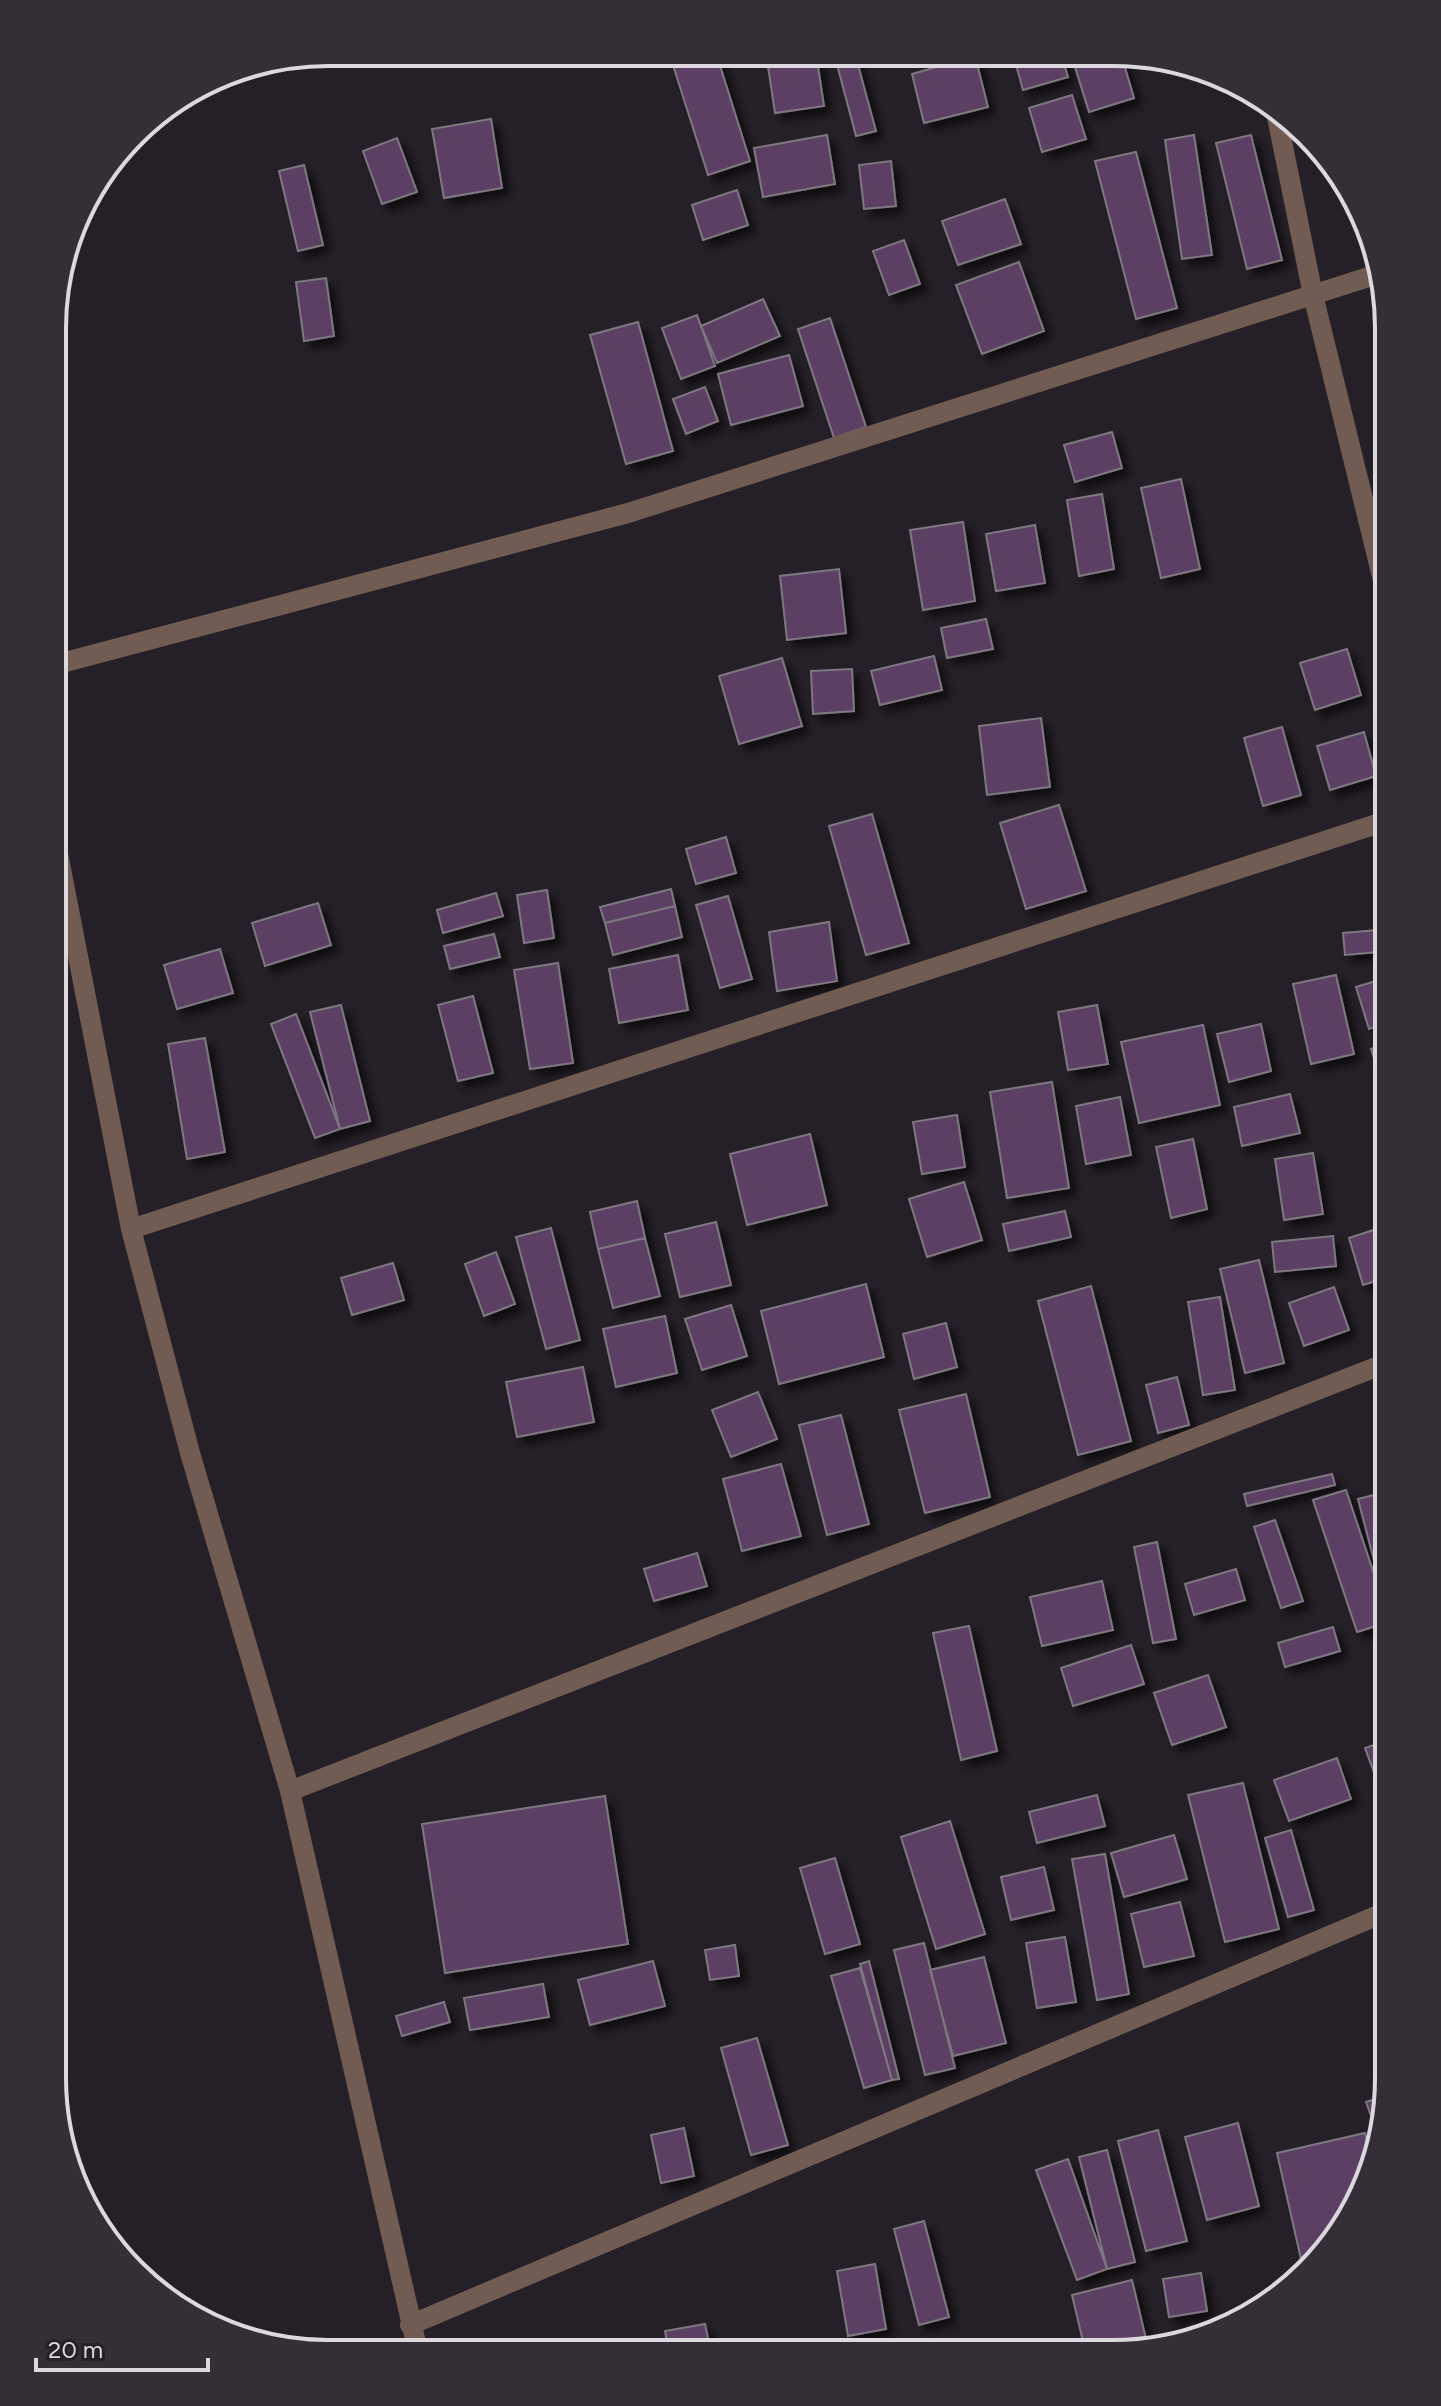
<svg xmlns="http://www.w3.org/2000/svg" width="1441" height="2406" font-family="Figtree,sans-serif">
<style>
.building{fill:#5c4064;stroke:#7d777f;stroke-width:2;filter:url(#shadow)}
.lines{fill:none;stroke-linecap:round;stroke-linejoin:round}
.minor{stroke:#715c53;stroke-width:20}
.rim{fill:none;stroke:#dcd8dd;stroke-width:4}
</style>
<defs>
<filter id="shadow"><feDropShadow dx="7" dy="7" stdDeviation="4" flood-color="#0009"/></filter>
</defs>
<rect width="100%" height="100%" fill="#252027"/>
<path class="building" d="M700,53H716L750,161L708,175L672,62Z
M766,53H816L824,106L775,113Z
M834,53L855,54L876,131L856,136Z
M1013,54H1061L1068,77L1023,90Z
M1071,54H1121L1134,98L1089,112Z
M975,56L988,107L924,123L912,74Z
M1072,95L1086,139L1042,152L1029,108Z
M491,119L502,188L444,198L432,129Z
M827,135L835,184L763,197L754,148Z
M1194,135L1212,255L1182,259L1165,140Z
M1251,135L1282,260L1247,269L1216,143Z
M397,138L417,192L382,204L363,151Z
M1136,152L1177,308L1136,319L1095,161Z
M891,161L896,206L864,209L859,165Z
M304,165L323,245L298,251L279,171Z
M737,190L748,225L703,240L692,205Z
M1005,199L1021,244L958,265L942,221Z
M1351,201L1368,223L1373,248L1366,250Z
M904,240L920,284L889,295L873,251Z
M1019,262L1044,331L982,354L956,285Z
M326,278L334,336L304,341L296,282Z
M763,299L780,336L717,363L701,326Z
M697,315L715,366L681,379L662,328Z
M830,318L866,427L834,438L798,329Z
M638,322L673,451L626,464L590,335Z
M789,355L803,406L731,425L718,374Z
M705,387L718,421L686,434L673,399Z
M1112,432L1122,468L1075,482L1064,445Z
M1181,479L1200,569L1161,578L1141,488Z
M1102,494L1114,569L1079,576L1067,500Z
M963,522L975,601L923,610L910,530Z
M1035,525L1045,583L996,591L986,534Z
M839,569L846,633L787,640L780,576Z
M986,619L993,649L947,658L941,628Z
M1347,649L1361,695L1315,710L1300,663Z
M934,656L942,690L880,705L871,671Z
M782,658L802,726L739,744L719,676Z
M852,669L854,711L813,714L811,671Z
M1041,718L1050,787L987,795L979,726Z
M1282,727L1301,795L1263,806L1244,738Z
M1364,732L1376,776L1330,790L1317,746Z
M1059,805L1086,891L1026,909L1000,823Z
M872,814L909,943L866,955L829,826Z
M726,837L736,873L696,884L686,849Z
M671,889L675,906L605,923L600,907Z
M547,890L554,938L524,943L517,895Z
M496,893L503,916L443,933L437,910Z
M728,896L752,979L720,988L696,905Z
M318,903L331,945L265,966L252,923Z
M675,906L682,937L613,955L605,923Z
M829,922L837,981L777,991L769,932Z
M1389,929V951L1345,955L1343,933Z
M494,934L500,957L450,969L444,946Z
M220,949L233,993L177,1009L164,965Z
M678,955L688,1010L619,1023L609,969Z
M558,963L573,1063L530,1069L514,970Z
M1336,975L1354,1054L1311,1064L1293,984Z
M1389,977V1022L1369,1029L1356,987Z
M473,996L493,1073L458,1081L438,1005Z
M341,1005L370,1121L340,1129L310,1012Z
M1097,1005L1108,1064L1068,1070L1058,1012Z
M296,1014L340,1129L315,1138L271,1024Z
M1261,1024L1271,1071L1229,1082L1217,1034Z
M1203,1025L1220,1105L1139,1123L1121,1042Z
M205,1038L225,1152L187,1159L168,1044Z
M1389,1043V1088L1384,1089L1371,1049Z
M1052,1082L1069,1188L1007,1198L990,1092Z
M1290,1094L1300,1133L1242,1146L1234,1107Z
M1120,1097L1131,1155L1086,1164L1076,1106Z
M957,1115L965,1167L922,1174L913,1122Z
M810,1134L827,1205L747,1225L730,1154Z
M1193,1139L1207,1209L1171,1218L1156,1147Z
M1313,1153L1323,1214L1284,1220L1275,1159Z
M964,1182L982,1240L927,1257L909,1199Z
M637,1201L645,1238L598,1249L590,1212Z
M1065,1211L1071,1237L1009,1251L1003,1224Z
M716,1222L731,1285L680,1297L665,1234Z
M1389,1225V1277L1363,1285L1349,1238Z
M551,1228L580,1340L546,1349L516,1237Z
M1333,1236L1336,1266L1275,1272L1272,1242Z
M645,1238L660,1296L613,1308L598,1249Z
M496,1252L515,1304L484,1316L465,1264Z
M1259,1260L1284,1363L1245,1373L1220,1269Z
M393,1263L404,1300L352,1315L341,1278Z
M866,1284L884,1357L779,1384L761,1311Z
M1091,1286L1131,1441L1078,1455L1038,1301Z
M1334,1287L1349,1330L1304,1346L1289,1303Z
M1220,1297L1235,1390L1203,1395L1188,1302Z
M731,1305L747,1356L702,1370L685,1319Z
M665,1316L677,1373L616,1387L603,1329Z
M946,1323L957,1367L914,1379L903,1334Z
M583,1367L594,1422L517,1437L506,1382Z
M1177,1377L1189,1425L1158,1433L1146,1385Z
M758,1392L777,1439L731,1457L712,1410Z
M966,1394L990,1497L925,1513L899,1410Z
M841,1415L869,1524L827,1535L799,1425Z
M781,1464L801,1536L742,1551L723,1479Z
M1332,1474L1335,1485L1247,1506L1244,1494Z
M1346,1490L1389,1619V1622L1357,1632L1313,1500Z
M1389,1491V1618L1358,1499Z
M1275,1520L1303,1601L1281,1608L1254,1527Z
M1157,1542L1176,1639L1153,1643L1134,1547Z
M697,1553L707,1586L654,1601L644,1569Z
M1236,1569L1245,1600L1194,1615L1185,1584Z
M1102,1581L1113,1630L1042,1646L1030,1597Z
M969,1626L997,1751L961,1760L933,1633Z
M1333,1627L1340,1651L1285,1667L1278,1643Z
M1131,1645L1144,1684L1073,1706L1061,1668Z
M1208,1675L1226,1727L1172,1745L1154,1693Z
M1388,1740V1792L1382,1794L1365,1748Z
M1337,1758L1351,1799L1289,1821L1274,1780Z
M1243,1783L1279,1929L1225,1942L1188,1795Z
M1097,1795L1105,1826L1037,1843L1029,1812Z
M605,1796L628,1944L445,1973L422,1824Z
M1388,1805V1847L1378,1807Z
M950,1821L985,1934L936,1949L901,1837Z
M1291,1830L1314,1910L1288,1917L1265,1838Z
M1174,1835L1187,1879L1124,1897L1111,1853Z
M1105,1854L1129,1994L1097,2000L1072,1859Z
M835,1858L860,1944L825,1954L800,1868Z
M1044,1867L1054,1910L1011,1920L1001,1877Z
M1180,1902L1194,1956L1144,1967L1131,1914Z
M1065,1937L1076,2002L1037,2008L1026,1943Z
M924,1943L955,2068L925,2075L894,1950Z
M735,1945L739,1976L710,1980L705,1950Z
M984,1957L1006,2043L953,2056L930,1970Z
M653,1961L665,2006L590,2025L578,1980Z
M869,1961L899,2079L892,2080L860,1964Z
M860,1968L892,2080L864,2088L831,1976Z
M543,1984L549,2017L470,2030L464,1998Z
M444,2002L450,2022L402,2036L396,2016Z
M757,2038L788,2145L751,2155L721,2048Z
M1388,2095V2097L1380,2141L1366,2102Z
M1238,2123L1259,2206L1207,2220L1185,2137Z
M684,2128L694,2176L661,2183L651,2135Z
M1158,2130L1187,2241L1146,2251L1118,2141Z
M1365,2133L1373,2169L1332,2246L1303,2268L1277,2153Z
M1107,2150L1135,2262L1107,2269L1079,2157Z
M1068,2159L1107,2269L1077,2280L1036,2170Z
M924,2221L949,2317L919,2325L894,2229Z
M875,2264L886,2329L848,2336L837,2271Z
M1201,2273L1207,2311L1169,2317L1163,2279Z
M1132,2280L1146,2339L1086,2354L1072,2295Z
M705,2324L711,2353H669L665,2331Z"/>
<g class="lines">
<path class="minor" d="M1275,107L1313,295L1389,605
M54,665L628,513L1378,274
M54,833L131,1229L190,1453L290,1791L418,2352
M131,1229L1389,820
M290,1791L1389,1362
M410,2325L1388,1911"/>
</g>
<path d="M0 0H1441V2406H0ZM328 66H1113A262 262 0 0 1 1375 328V2078A262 262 0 0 1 1113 2340H328A262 262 0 0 1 66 2078V328A262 262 0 0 1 328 66Z" fill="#342f36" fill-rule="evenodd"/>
<path class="rim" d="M328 66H1113A262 262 0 0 1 1375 328V2078A262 262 0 0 1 1113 2340H328A262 262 0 0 1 66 2078V328A262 262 0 0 1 328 66Z"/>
<path d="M36 2358v12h172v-12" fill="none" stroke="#dcd8dd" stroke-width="4"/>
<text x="48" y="2358" font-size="24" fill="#dcd8dd" stroke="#252027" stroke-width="6" paint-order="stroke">20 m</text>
</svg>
